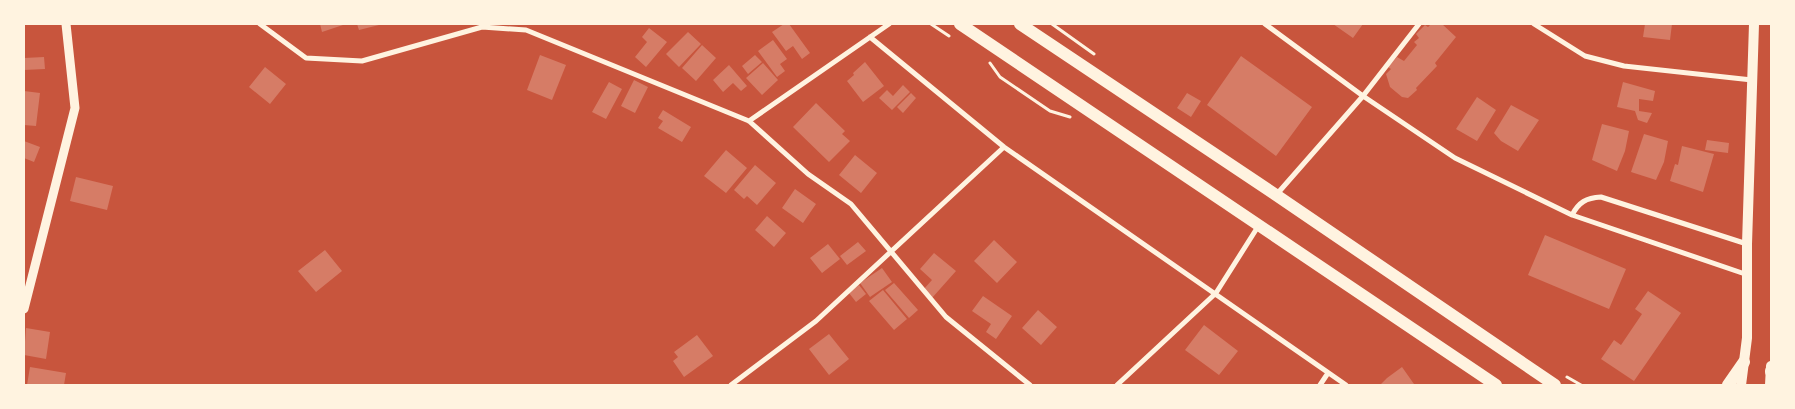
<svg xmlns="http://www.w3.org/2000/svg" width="1795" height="409" font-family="'PT Sans',sans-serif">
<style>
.building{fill:#d67c66}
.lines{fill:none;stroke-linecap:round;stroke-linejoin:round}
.path{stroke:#fff3e0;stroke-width:3}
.minor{stroke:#fff3e0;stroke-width:5}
.tertiary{stroke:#fff3e0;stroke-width:9}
.secondary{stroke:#fff3e0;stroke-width:10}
.primary{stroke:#fff3e0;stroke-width:12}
</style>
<rect width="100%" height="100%" fill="#c8553d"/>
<path class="building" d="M320,24H342L343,25L322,32Z
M357,24H383L359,30Z
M784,24H789L810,53L802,59L793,46L786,51L772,32Z
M1333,24H1363L1353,38Z
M1431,24H1442L1456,37L1435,63L1437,66L1416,88L1417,90L1408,98L1402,97L1390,87L1386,74L1391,69L1388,67L1397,57L1404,61L1417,45L1414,42L1419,38L1416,34L1425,25L1428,27Z
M1645,24H1672L1670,40L1643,37Z
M649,28L667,42L646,67L635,57L647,42L642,37Z
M688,32L701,44L679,67L666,54Z
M773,40L787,59L780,64L785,71L777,77L758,51Z
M702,45L716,58L696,81L682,68Z
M540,55L566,65L552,100L527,90Z
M755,55L762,62L748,74L742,66Z
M1241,56L1312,107L1276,156L1207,105Z
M44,57L45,69L24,70V58Z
M865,62L884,86L863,102L847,81L854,75L853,73Z
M763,63L778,80L762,95L746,78Z
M729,65L747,86L741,91L733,83L723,92L713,80Z
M265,67L286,84L270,104L249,87Z
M634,80L648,87L635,113L621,106Z
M609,82L622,89L606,119L592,112Z
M1623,82L1655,91L1653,101L1639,99V111L1652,113L1647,123L1638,120L1635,111L1617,107Z
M903,85L910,92L892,110L879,98L887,90L893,96Z
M24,91L40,93L36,126L24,125Z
M911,93L916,98L903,113L897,107Z
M1187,93L1201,101L1191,117L1177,108Z
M1477,97L1496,110L1477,141L1456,129Z
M816,103L845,131L842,134L850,141L829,162L793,127Z
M1511,105L1539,120L1518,151L1501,141L1494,133Z
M663,110L691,127L682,142L658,128L663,121L658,118Z
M1602,124L1629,131L1625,151L1617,171L1592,160Z
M1644,134L1668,141L1664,162L1656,180L1631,172Z
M1707,140L1729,143L1728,153L1705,150Z
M24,141L40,147L34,162L24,158Z
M1682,146L1714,154L1703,192L1670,181L1675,164L1678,165Z
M726,150L747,168L726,193L704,176Z
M855,155L877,173L861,193L839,175Z
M755,165L776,183L757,205L747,196L744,199L734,190Z
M76,177L113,186L107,210L70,201Z
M795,189L816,204L803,223L782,208Z
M767,216L786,233L774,247L755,230Z
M1545,235L1626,269L1609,309L1528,275Z
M994,240L1017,262L997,283L974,261Z
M858,242L866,251L847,265L840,256Z
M828,244L840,259L822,273L810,258Z
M325,250L342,271L316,292L298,271Z
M934,253L956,271L932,298L923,290L932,280L920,269Z
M882,268L892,282L870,297L860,283Z
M894,283L918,310L909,318L885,290Z
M859,285L866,294L856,302L849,293Z
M883,290L907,319L894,330L869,301Z
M1648,291L1681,313L1634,381L1601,359L1614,340L1621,345L1642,314L1635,309Z
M983,296L1012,316L996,339L986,332L991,324L972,311Z
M1038,310L1057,327L1041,345L1022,328Z
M1204,325L1238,351L1219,375L1185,350Z
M26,328L50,332L46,359L24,355Z
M829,334L849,359L829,375L809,349Z
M697,335L713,356L684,377L673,361L678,357L674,352Z
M30,367L66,373L64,385H27Z
M1402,367L1414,384L1380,385L1387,378Z"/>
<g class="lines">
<path class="path" d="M931,24L949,36
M1052,24L1094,54
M990,63L1000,77L1050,111L1070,117
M1567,377L1581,385"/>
<path class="minor" d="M260,24L306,58L362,61L482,27L526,30L749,121L808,174L851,204L946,317L1030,385
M1265,24L1363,96L1455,158L1572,215L1748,275
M1534,24L1585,56L1624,66L1752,80
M870,37L1004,147L1346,385
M749,121L889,24
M1277,194L1363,96L1419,24
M1572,215C1579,202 1586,198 1601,197L1747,244
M731,385L816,321L1004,147
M1117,385L1216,293L1259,225
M1320,385L1328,373"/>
<path class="tertiary" d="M24,309L75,108L66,24"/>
<path class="secondary" d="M1741,385L1747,338V244L1754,24
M1770,385L1771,366"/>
<path class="primary" d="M960,24L1496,385
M1020,24L1276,195L1555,385
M1771,371V372
M1728,385L1744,362"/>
</g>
<rect width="1795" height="409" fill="none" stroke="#fff3e0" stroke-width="50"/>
</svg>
